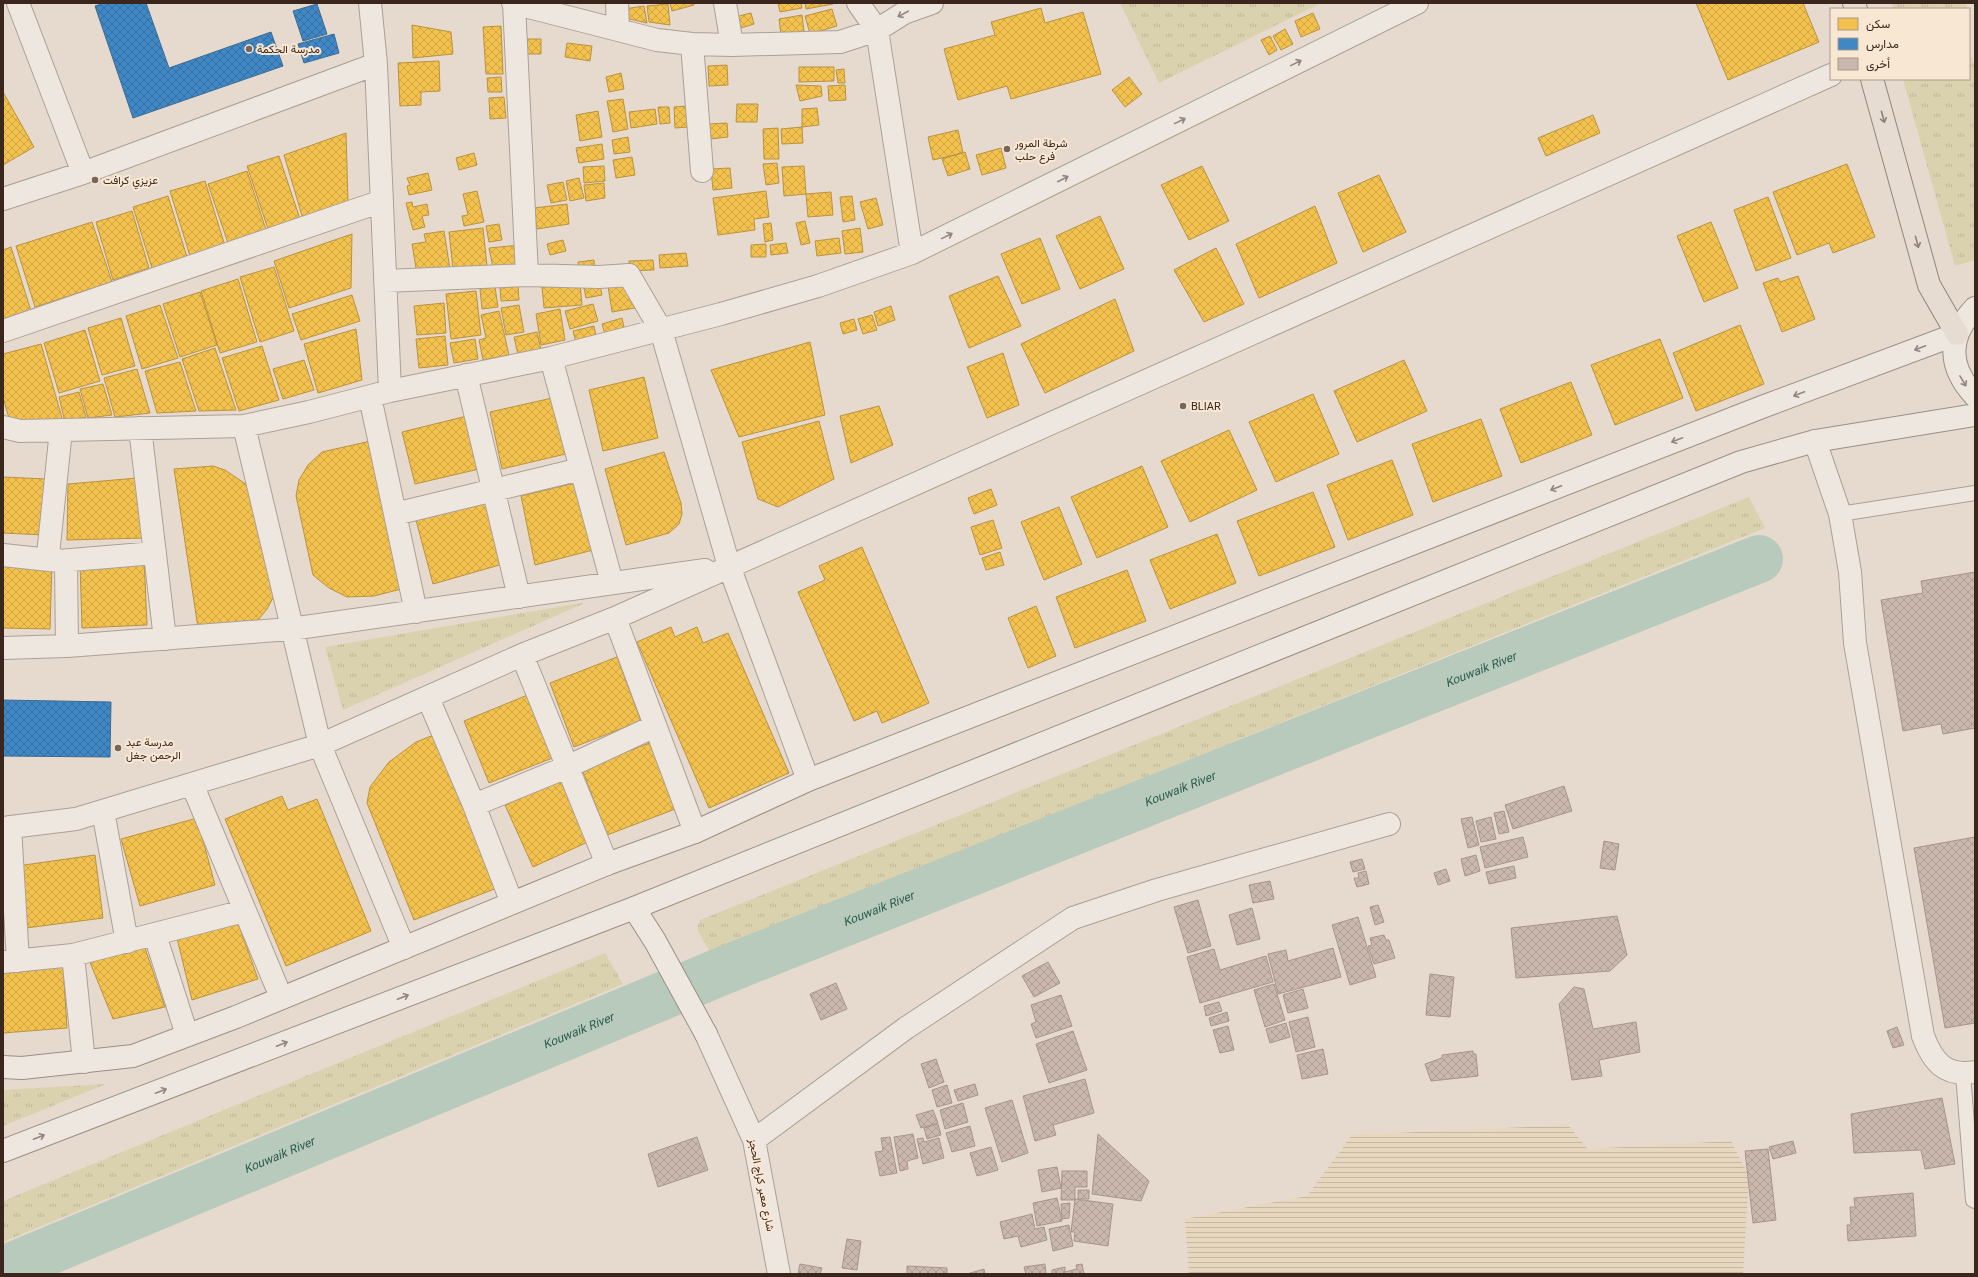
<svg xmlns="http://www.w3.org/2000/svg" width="1978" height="1277" font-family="Georgia,Vazirmatn,serif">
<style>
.farmland{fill:url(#farmland-rules)}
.grass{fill:url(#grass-tufts)}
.homes{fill:url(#homes-cross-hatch);stroke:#bb923f}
.schools{fill:url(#schools-cross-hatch);stroke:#3e6b93}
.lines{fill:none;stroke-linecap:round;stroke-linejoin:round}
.river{stroke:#b8cabc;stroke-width:48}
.building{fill:url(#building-cross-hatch);stroke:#a7958c}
.lane-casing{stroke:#aca096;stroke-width:16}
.street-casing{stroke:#aca096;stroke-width:24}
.secondary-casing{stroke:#9b8f86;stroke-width:24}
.primary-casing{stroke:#91857e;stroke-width:24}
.lane{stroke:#eee7e0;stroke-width:14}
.street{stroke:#eee7e0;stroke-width:22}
.secondary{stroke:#eee7e0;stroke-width:22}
.primary{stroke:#e6dcd1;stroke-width:22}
.oneway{stroke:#94867e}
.oneway2{stroke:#908177}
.poi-dot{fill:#77655b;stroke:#f8e7d3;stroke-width:1.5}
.labels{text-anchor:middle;stroke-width:4;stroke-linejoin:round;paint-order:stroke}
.poi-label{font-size:11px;fill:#3b261d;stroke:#f8e7d3;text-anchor:start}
.street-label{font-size:11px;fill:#3b261d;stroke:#f8e7d3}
.water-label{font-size:12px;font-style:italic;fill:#2c5c50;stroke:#f8e7d3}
</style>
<defs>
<pattern id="farmland-rules" width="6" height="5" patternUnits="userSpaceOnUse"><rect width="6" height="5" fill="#e7d7be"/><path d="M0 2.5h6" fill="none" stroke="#c7b8a3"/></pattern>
<pattern id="grass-tufts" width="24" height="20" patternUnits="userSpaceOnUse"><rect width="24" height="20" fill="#dad2af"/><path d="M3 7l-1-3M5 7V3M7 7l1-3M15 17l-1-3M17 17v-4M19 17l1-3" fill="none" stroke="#bcb496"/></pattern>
<pattern id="homes-cross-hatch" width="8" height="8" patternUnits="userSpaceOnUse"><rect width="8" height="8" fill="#f2c14e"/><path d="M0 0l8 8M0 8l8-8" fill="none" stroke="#d0a644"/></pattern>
<pattern id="schools-cross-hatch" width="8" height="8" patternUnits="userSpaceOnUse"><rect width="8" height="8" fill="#3f88c5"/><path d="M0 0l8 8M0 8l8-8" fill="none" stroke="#366f9f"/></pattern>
<pattern id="building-cross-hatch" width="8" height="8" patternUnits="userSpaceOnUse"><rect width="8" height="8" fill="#cab8ae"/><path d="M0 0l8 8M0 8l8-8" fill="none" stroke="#ae9e95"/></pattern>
</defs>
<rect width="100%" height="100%" fill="#e6dace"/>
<path class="farmland" d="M1568,1125L1588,1149L1731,1141L1749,1176L1743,1274H1189L1185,1219L1307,1196L1352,1135Z"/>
<path class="grass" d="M1120,3H1321L1159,83Z
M1892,3H1966L1967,9H1893Z
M1969,57H1972L1975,69V260L1955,266L1903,79H1969Z
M1749,497L1765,528L710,952L697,929L700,920Z
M587,602L343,710L325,647Z
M605,953L623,984L3,1242V1201Z
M106,1084L3,1126V1090Z"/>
<path class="homes" d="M670,3H694V5L672,11Z
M778,3H801L802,8L780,12Z
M805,3H833V4L806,9Z
M1696,3H1803L1819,42L1728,80Z
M668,4L670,25L649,22L647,6Z
M644,6L647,23L625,18L624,9Z
M1041,8L1045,23L1083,12L1101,74L1011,99L1007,86L958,100L944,49L995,35L991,22Z
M832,9L837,26L810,34L805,16Z
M751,13L754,24L738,29L735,17Z
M1313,13L1320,29L1301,37L1295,21Z
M802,15L804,31L781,35L779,19Z
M412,25L451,32L453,54L413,58Z
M501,26L503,74H486L483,27Z
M1285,29L1293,44L1281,50L1273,36Z
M1270,36L1277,50L1269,55L1261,40Z
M527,39H541V54H527Z
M567,43L592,46L590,61L565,57Z
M439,61L440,91L421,92V105L400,106L398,63Z
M727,65L728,85L709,86L708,66Z
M799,67H834V81L799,82Z
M844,69L845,83H838L836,70Z
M621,73L624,89L609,92L606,77Z
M501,77L502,92H488L487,78Z
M1129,77L1142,94L1125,107L1112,90Z
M796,85L821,86L822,96L800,101Z
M845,85L846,100L829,101L828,86Z
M3,92L34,147L3,165Z
M504,97L506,118L490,119L489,98Z
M623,99L628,129L613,132L607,101Z
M737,104H758L757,122H736Z
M687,106L689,127L675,128L674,107Z
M658,107H669L670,123L660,124Z
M817,108L819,125L802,127V109Z
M655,109L657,124L631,128L629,112Z
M598,111L602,137L580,141L576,115Z
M1593,115L1600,133L1546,156L1538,138Z
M727,123L728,137L710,139L709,124Z
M802,127L803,143L782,144L781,129Z
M778,128L779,159H764L763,129Z
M958,130L963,153L933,160L928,137Z
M346,133L348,202L303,219L284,155Z
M628,137L630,152L614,154L612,140Z
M602,144L604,159L579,163L576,148Z
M1001,148L1006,168L982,175L976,155Z
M965,152L970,169L948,176L942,159Z
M474,153L477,165L459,170L456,158Z
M279,156L301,222L269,232L247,166Z
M632,157L635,175L616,178L613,160Z
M777,163L779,183L766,185L763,164Z
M1847,164L1875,237L1833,253L1829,243L1797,255L1773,192Z
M604,166L605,181L584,183L583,167Z
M804,166L806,194L784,196L782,167Z
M1202,166L1229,221L1189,240L1161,185Z
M730,168L732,188L713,190L711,169Z
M247,171L267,233L229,246L208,184Z
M428,173L432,190L409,195L407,186L410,185L407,178Z
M1379,175L1406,232L1363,252L1338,193Z
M579,178L584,198L570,201L566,181Z
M205,181L225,246L190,256L170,191Z
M563,182L567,200L551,203L547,185Z
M604,183L605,198L586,201L584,185Z
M477,191L484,222L464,226L462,216L468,215L463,194Z
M766,191L769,217L754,219L755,230L718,235L713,198Z
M831,192L833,215L808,217L806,194Z
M168,196L187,257L152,268L133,207Z
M852,196L855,220L843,222L840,197Z
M1768,197L1791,258L1756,271L1734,210Z
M876,198L883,225L868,229L860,202Z
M412,202L413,207L427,204L429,215L422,216L425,227L413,230L406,203Z
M567,204L569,224L537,229L534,208Z
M1315,206L1337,263L1259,298L1236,244Z
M132,211L149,268L113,280L96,222Z
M1100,216L1124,269L1080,289L1056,236Z
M805,221L810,243L801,245L796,223Z
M92,222L112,282L35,307L16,246Z
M1711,222L1738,288L1704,302L1677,236Z
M771,223L773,240L765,242L763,224Z
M499,224L502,240L489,242L486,226Z
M483,228L487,266L453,270L449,232Z
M860,228L863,252L845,254L842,231Z
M444,231L450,269L417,274L412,244L426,242L424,234Z
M352,234L351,288L289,308L274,261Z
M839,238L841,253L817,256L815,241Z
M1040,238L1060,289L1022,304L1001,254Z
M563,240L566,251L550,255L547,244Z
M786,243L788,253L771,255L770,245Z
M766,244V257H751V245Z
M520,245V265L493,268L489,248Z
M11,247L31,311L3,319V250Z
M1216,248L1244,304L1204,322L1174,270Z
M686,253L688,266L660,268L659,255Z
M594,260L595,275L579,276L578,262Z
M653,260L654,270L629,271V261Z
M274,267L294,331L260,342L240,277Z
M998,276L1021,326L969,348L949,296Z
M1798,276L1815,319L1782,332L1763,283L1778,278L1780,282Z
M238,279L257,342L220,353L201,291Z
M599,280L602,295L586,298L583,283Z
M631,282L635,308L612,312L608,286Z
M580,284L582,305L544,308L542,287Z
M518,286L519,300L501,301L500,288Z
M495,287L498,307L482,309L480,289Z
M476,291L481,335L451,339L446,294Z
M200,292L217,345L180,357L163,304Z
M352,295L360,321L301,340L292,314Z
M1115,299L1134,351L1045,393L1021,344Z
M444,303L446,333L417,335L414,306Z
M593,304L598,321L570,329L565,311Z
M160,305L178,358L142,369L126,316Z
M519,305L524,332L506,335L501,308Z
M891,306L895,320L878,326L874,312Z
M560,309L565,340L541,345L536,314Z
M499,311L509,355L483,360L479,340L486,338L481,315Z
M872,315L877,330L863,334L858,319Z
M121,318L135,366L102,375L88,328Z
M622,318L626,336L607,341L602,324Z
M854,319L857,330L843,334L840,323Z
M1740,325L1764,384L1696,411L1673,353Z
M594,326L597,341L577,346L573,331Z
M356,329L362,380L318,393L304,344Z
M85,330L100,381L59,393L44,343Z
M537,332L541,350L518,355L514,337Z
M445,336L448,365L419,368L416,339Z
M475,339L478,359L454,363L450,343Z
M1660,339L1683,398L1615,425L1591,365Z
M810,342L825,415L739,437L711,370Z
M41,344L64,425L10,422L3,397V354Z
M262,346L279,400L239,411L222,358Z
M215,348L236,410L199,411L182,359Z
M1003,353L1019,405L987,418L967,367Z
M304,360L314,390L283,399L273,369Z
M1404,360L1427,411L1357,442L1334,391Z
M180,362L196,411L157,413L145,371Z
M137,369L150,413L115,417L104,378Z
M644,377L658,438L603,451L589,390Z
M1571,382L1592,435L1521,463L1500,409Z
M103,384L112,415L88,418L80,389Z
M79,392L86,417L65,422L59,397Z
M1313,394L1339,454L1276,482L1249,422Z
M561,396L574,452L502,469L490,412Z
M879,406L893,445L851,463L840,416Z
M467,416L479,469L415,484L402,432Z
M1481,419L1502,476L1433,502L1412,444Z
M819,421L834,479L778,507L758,499L742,442Z
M1229,430L1257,490L1190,522L1161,461Z
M375,440L409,587L374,596L347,597L329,588L313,575L296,496L299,480L308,465L322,452Z
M664,452L681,503L682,514L679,524L669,533L626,545L605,469Z
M1392,460L1413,515L1348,540L1327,485Z
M213,466L225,470L250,487L275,594L267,609L258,620L248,623L198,628L174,469Z
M1142,466L1168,527L1097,558L1071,497Z
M3,477L47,479L44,535L3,533Z
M137,478L145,538L67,540L68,484Z
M583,481L601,548L535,565L521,496Z
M991,489L997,505L974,514L968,498Z
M1313,492L1335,547L1259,576L1237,521Z
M488,501L503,564L433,584L416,520Z
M1059,507L1082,564L1044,580L1021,522Z
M993,520L1002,548L980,555L971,527Z
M1217,534L1236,583L1170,609L1150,560Z
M862,547L929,703L882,723L877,711L854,721L798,592L825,580L819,566Z
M1000,552L1004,565L986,570L982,558Z
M144,559L147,625L82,628L80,562Z
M3,562L52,563L50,629L3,628Z
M1127,570L1146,621L1075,648L1056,597Z
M1036,606L1056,656L1028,668L1008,618Z
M671,627L675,637L697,627L703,643L728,633L789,773L709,808L637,642Z
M617,657L641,721L574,747L550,683Z
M530,694L555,757L489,783L464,721Z
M436,734L497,888L414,920L367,803L370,787L389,762L416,742Z
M652,742L678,808L607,835L582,769Z
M563,779L590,841L533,867L505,805Z
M282,796L288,810L317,799L371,931L286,966L225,819Z
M197,818L215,885L140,906L121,839Z
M95,855L103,918L26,928L17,866Z
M237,920L258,979L192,1000L176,934Z
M144,945L165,1007L113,1019L87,955Z
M63,965L67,1028L3,1033V970Z"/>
<path class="schools" d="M104,3H146L169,68L271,32L283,66L133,118L95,6Z
M317,4L327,34L303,41L293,11Z
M334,34L339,53L304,63L298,44Z
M3,700L111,702L110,757L3,756Z"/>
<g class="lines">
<path class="river" id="s1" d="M3,1270L737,965L1759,559"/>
</g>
<path class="building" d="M1975,572V728L1943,734L1941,724L1903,731L1881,600L1923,593L1921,581Z
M1564,786L1572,811L1513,829L1505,805Z
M1504,811L1509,832L1499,834L1494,813Z
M1472,817L1479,845L1468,848L1461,819Z
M1491,817L1496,839L1481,842L1476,821Z
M1523,837L1528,857L1485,868L1480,847Z
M1975,837V1023L1945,1028L1914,848Z
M1604,841L1619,844L1615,870L1600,868Z
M1476,855L1480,871L1465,876L1461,859Z
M1362,859L1365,869L1353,872L1350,862Z
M1514,866L1516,878L1489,884L1486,872Z
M1446,869L1450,881L1438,885L1434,873Z
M1366,871L1369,884L1357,887L1354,878H1359L1358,873Z
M1270,881L1274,899L1253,903L1249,885Z
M1198,900L1211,946L1188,953L1174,907Z
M1378,905L1384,922L1375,925L1370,907Z
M1252,908L1260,939L1237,945L1229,915Z
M1617,916L1627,955L1610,971L1516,978L1511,928Z
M1358,917L1376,977L1350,985L1332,925Z
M1384,935L1386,940H1389L1395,958L1374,964L1368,946L1372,945L1370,938Z
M1333,948L1341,977L1278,994L1268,954L1286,950L1288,961Z
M1214,949L1220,970L1266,956L1273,982L1200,1003L1187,957Z
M1048,962L1060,983L1034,997L1022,976Z
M1430,974L1454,977L1450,1017L1426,1015Z
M836,983L847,1009L821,1020L810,994Z
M1274,984L1285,1020L1265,1027L1254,990Z
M1574,987L1584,989L1593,1029L1636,1022L1640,1052L1599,1060L1602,1076L1572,1080L1559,1004Z
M1303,989L1308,1008L1288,1013L1283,995Z
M1061,995L1072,1026L1036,1038L1031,1024L1036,1022L1031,1005Z
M1219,1002L1222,1011L1206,1016L1204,1006Z
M1227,1012L1229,1021L1211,1026L1209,1018Z
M1308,1017L1315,1047L1296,1052L1289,1022Z
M1286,1023L1290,1037L1270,1043L1266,1029Z
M1228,1026L1234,1050L1220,1053L1213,1030Z
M1897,1027L1904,1045L1893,1048L1887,1031Z
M1073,1031L1087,1070L1049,1083L1036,1044Z
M1323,1049L1328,1074L1302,1079L1297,1055Z
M1473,1051V1054H1476L1478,1076L1431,1081L1425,1064L1442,1058V1055Z
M936,1059L944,1082L929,1088L921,1064Z
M1085,1079L1094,1113L1053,1125L1056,1135L1035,1141L1023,1096Z
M975,1084L978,1095L958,1101L954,1090Z
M947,1085L952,1103L937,1107L932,1090Z
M1942,1098L1955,1164L1925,1169L1921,1150L1854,1153L1851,1114Z
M1012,1100L1028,1153L1002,1162L985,1108Z
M963,1103L968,1122L945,1129L940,1110Z
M933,1110L938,1123L921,1128L916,1115Z
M938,1124L941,1135L927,1139L924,1128Z
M970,1126L975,1146L952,1152L946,1133Z
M913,1134L918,1158L907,1161L908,1169L900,1171L894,1137Z
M1098,1134L1149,1181L1141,1201L1092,1194Z
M697,1137L708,1170L658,1187L648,1154Z
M890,1137L897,1173L880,1176L875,1152L883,1151L881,1138Z
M923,1138L924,1142L939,1138L944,1158L923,1164L917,1139Z
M1793,1141L1796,1153L1773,1159L1769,1147Z
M991,1147L998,1170L977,1176L970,1153Z
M1768,1149L1776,1220L1753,1223L1745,1151Z
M1057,1167L1061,1188L1042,1192L1038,1170Z
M1062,1171H1087V1187H1075V1200H1061Z
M1078,1190H1089V1199H1078Z
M1913,1193L1916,1236L1848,1241L1847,1225H1851L1850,1207H1855L1854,1198Z
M1057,1198L1062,1221L1037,1226L1033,1203Z
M1075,1199L1113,1204L1108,1246L1074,1241L1075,1232H1071Z
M1070,1203L1069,1218L1062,1219L1061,1204Z
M1032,1214L1035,1229L1044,1227L1047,1240L1021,1247L1018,1236L1004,1239L1000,1222Z
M1069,1225L1073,1246L1053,1251L1049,1229Z
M847,1239L861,1241L857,1270L842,1268Z
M800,1264L822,1268L820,1274H798Z
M1045,1264L1046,1274H1026L1024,1267Z
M1082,1264L1084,1274H1052V1270L1065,1267V1272L1077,1269L1076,1265Z
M907,1266L947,1268V1274H907Z
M984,1269L985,1274H967Z"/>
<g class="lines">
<g class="lane-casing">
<path id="lane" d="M1840,514L1975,493
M1963,1074L1973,1200L1975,1201"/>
</g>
<g class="street-casing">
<path id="street" d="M18,3L83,173
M370,3L376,64L390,391
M513,3L657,40L692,44L732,45L840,42L877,30L904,13L932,3
M514,3L527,275
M617,3L618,29
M725,3L732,45
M858,3L877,30L912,253
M692,44L702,171
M3,199L83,173L376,64
M385,281L527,275L599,277L629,275L661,330L729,566L808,780
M3,331L382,201
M551,358L612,583
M466,375L519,597
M370,397L416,612
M244,426L320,745L404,948
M3,427L20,431L244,426L309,412L390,391L551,358L721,314L818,286L912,253L1417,3
M140,428L165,639
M61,430L48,555L66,565L67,646
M1815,441L1840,514L1850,572L1855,643L1923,1036C1933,1062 1945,1077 1975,1072
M395,514L581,469
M3,555L59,561L155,553
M615,618L695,832
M3,648L67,646L291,629L705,570
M522,655L607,864
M428,698L474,805L512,903
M192,784L281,997
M474,805L567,767L655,726
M103,811L127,942
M10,827L18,961
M3,828L76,819L320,745L522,655L615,618L1831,75
M155,935L187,1035
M73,955L84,1062
M3,962L73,955L244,911
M706,1034L754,1140L779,1274
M754,1140L906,1028L1073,918L1157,890L1389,824"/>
</g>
<g class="secondary-casing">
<path id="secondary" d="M1975,308C1947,337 1948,367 1975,396
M634,908L655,941L706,1034
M3,1067L22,1068L133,1056L236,1017L607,864L695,832L808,780L1762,407L1957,334
M3,1151L634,908L1741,462L1815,441L1975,415"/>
</g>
<g class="primary-casing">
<path id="primary" d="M1854,3L1856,9
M1872,79L1929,285L1957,334"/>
</g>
<use href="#lane" class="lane"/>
<use href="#street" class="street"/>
<use href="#secondary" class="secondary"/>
<use href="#primary" class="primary"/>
</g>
<defs><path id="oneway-shaft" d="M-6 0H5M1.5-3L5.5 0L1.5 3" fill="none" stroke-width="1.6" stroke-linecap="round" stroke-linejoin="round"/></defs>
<g class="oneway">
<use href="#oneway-shaft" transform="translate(903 14) rotate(152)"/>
<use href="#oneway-shaft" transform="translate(1296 63) rotate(-26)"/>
<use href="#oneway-shaft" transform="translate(1180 121) rotate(-26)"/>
<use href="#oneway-shaft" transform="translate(1063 179) rotate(-27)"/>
<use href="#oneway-shaft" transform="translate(947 236) rotate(-26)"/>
<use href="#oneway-shaft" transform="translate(1920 348) rotate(159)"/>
<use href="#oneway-shaft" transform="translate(1963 381) rotate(59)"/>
<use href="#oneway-shaft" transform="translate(1799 394) rotate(159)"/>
<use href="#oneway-shaft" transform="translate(1677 440) rotate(159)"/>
<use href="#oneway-shaft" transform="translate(1556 488) rotate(159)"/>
<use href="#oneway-shaft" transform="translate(403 997) rotate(-21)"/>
<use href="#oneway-shaft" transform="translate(282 1044) rotate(-21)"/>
<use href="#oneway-shaft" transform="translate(161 1091) rotate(-21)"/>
<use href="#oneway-shaft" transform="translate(39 1137) rotate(-21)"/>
</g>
<g class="oneway2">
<use href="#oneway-shaft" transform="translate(1883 117) rotate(75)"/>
<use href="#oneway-shaft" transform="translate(1917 242) rotate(75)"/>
</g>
<g class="poi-dot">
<circle cx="249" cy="49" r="4"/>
<circle cx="1007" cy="149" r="4"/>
<circle cx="95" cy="180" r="4"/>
<circle cx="1183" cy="406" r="4"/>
<circle cx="118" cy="748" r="4"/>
</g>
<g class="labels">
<g class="poi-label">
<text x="257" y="53">مدرسة الحكمة</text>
<text x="1015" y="147">شرطة المرور<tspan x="1015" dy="13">فرع حلب</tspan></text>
<text x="103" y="184">عزيزي كرافت</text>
<text x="1191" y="410">BLIAR</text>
<text x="126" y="746">مدرسة عبد<tspan x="126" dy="13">الرحمن جغل</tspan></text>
</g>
<g class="street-label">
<text transform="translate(762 1185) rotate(79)" y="4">شارع معبر كراج الحجز</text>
</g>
<g class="water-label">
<text dy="4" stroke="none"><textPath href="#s1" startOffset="1595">Kouwaik River</textPath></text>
<text dy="4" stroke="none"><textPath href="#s1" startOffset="1271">Kouwaik River</textPath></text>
<text dy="4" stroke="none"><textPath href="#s1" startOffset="947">Kouwaik River</textPath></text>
<text dy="4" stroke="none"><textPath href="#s1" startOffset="623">Kouwaik River</textPath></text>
<text dy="4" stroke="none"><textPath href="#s1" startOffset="299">Kouwaik River</textPath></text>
</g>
</g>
<rect width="1978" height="1277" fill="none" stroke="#3b261d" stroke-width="8"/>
<rect x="1830" y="8" width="140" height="72" fill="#f8e7d3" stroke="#ac9a8a"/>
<rect x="1838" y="18" width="20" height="12" fill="#f2c14e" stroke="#ac9a8a"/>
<text x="1866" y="28" font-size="12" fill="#3b261d">سكن</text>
<rect x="1838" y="38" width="20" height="12" fill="#3f88c5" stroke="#ac9a8a"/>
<text x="1866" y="48" font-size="12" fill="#3b261d">مدارس</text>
<rect x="1838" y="58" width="20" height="12" fill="#cab8ae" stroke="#ac9a8a"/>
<text x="1866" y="68" font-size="12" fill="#3b261d">أخرى</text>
</svg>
